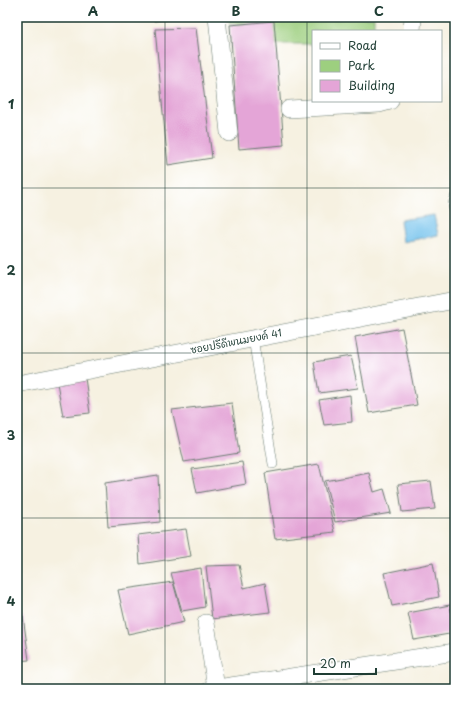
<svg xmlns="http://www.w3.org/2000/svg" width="472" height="706" font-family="'Playpen Sans','Playpen Sans Thai',sans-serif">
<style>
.green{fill:#9dcf7f;stroke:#5e865a}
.water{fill:#71c1ec;stroke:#487f90}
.building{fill:#e4a5d7}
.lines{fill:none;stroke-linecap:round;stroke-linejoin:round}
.service-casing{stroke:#6a7c71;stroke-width:10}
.minor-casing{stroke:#6a7c71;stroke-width:18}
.service{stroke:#fff;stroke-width:9}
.minor{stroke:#fff;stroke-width:17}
.grid{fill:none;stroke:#1f3d34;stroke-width:1;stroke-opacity:0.55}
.labels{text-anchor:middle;stroke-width:3;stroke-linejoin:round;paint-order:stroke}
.street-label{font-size:10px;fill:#1f3d34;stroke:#fff}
.neatline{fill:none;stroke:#1f3d34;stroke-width:1.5}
.grid-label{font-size:13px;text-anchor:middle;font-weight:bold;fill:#1f3d34}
</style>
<rect width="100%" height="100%" fill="#fff"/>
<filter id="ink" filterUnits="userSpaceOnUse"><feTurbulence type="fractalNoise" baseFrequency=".025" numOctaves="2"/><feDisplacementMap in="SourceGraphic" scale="8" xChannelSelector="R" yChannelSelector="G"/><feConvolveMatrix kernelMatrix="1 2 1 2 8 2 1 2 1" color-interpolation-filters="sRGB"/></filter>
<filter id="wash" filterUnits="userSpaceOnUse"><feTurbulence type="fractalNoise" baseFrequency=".012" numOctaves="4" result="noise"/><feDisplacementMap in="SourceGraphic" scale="16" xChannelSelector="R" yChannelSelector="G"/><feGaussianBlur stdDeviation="0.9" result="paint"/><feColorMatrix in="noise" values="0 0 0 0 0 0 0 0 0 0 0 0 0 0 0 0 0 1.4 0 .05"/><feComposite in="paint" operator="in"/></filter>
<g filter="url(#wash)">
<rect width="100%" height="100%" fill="#f6f1e1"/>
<path class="green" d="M228,17H374V31H313V44H275L273,21L230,25Z"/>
<path class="water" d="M434,215L438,235L403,242L400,220Z"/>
<g id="blocks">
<path class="building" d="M154,17H181V18L154,21Z
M274,21L284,145L239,149L230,25Z
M196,28L212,158L168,165L155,29Z
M402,328L417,405L369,413L355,337Z
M351,356L358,388L319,393L314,362Z
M85,378L90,413L63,416L57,383Z
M350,395L352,422L324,425L319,400Z
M232,403L239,453L184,462L172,410Z
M242,462L246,484L197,493L192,469Z
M319,464L335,532L275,539L265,473Z
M369,473L374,492L384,489L391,513L335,522L325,481Z
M158,475L160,522L108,527L105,483Z
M431,481L435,509L402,512L398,484Z
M186,529L191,556L140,564L138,535Z
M433,563L439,597L392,606L384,573Z
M239,565L244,588L265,583L270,612L212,619L206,566Z
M201,568L205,607L182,611L171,573Z
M173,582L184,622L128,634L118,590Z
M450,605L455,633L414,640L408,613Z
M23,616L29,660L17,661V617Z"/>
</g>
</g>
<g filter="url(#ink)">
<use href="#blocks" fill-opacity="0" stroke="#6a7c71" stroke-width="1"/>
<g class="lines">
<g class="service-casing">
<path id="service" d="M455,197L453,204L455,217
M253,338L273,464"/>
</g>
<g class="minor-casing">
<path id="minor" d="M217,17L229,133
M412,31L413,17
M289,109L379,104L390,101
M17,384L455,300
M206,623L216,688
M211,689L455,652"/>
</g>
<use href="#service" class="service"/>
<use href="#minor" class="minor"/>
</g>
</g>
<path class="grid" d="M165,17V689M307,17V689M17,188H455M17,353H455M17,518H455"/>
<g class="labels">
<g class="street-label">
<text transform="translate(236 341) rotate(-11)" y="4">ซอยปรีดีพนมยงค์ 41</text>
</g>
</g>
<rect width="472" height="706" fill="none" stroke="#fff" stroke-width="44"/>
<rect x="312" y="30" width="130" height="72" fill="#ffffff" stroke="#a5b1ae"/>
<rect x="320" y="43" width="20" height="6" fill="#ffffff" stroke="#a5b1ae"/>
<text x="348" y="50" font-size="12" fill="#1f3d34">Road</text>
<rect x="320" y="60" width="20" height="12" fill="#9dcf7f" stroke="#a5b1ae"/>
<text x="348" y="70" font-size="12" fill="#1f3d34">Park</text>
<rect x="320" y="80" width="20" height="12" fill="#e4a5d7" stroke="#a5b1ae"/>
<text x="348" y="90" font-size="12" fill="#1f3d34">Building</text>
<path d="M314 668v6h62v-6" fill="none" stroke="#1f3d34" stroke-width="2"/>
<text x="320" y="668" font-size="12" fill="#1f3d34" stroke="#ffffff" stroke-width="3" paint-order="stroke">20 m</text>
<rect x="22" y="22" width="428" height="662" class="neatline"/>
<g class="grid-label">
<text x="93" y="16">A</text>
<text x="236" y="16">B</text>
<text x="379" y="16">C</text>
<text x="11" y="109">1</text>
<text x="11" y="275">2</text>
<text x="11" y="440">3</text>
<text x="11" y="606">4</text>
</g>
</svg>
